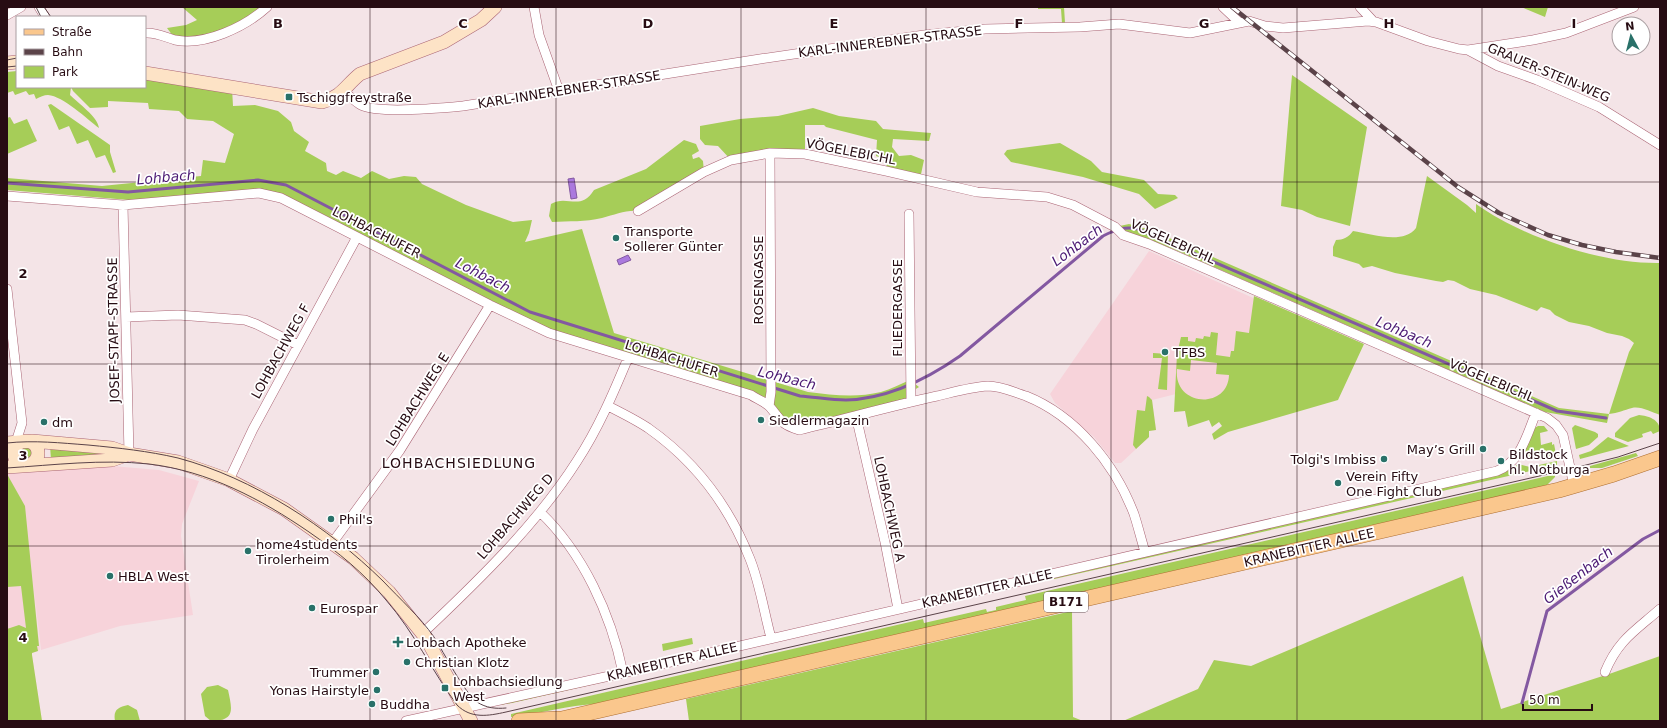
<svg xmlns="http://www.w3.org/2000/svg" width="1667" height="728" font-family="'DejaVu Sans',sans-serif">
<style>
.built{fill:#f7d3da}
.green{fill:#a6cd58;fill-rule:evenodd}
.water{fill:#ab79de;stroke:#8358a1}
.lines{fill:none;stroke-linecap:round;stroke-linejoin:round}
.stream{stroke:#8358a1;stroke-width:3}
.street-casing{stroke:#aa6474;stroke-width:10}
.secondary-casing{stroke:#aa6474;stroke-width:14}
.primary-casing{stroke:#ae6e31;stroke-width:16}
.street{stroke:#fff;stroke-width:9}
.secondary{stroke:#fde3c6;stroke-width:13}
.primary{stroke:#fac78d;stroke-width:15}
.tram{stroke:#5b4349;stroke-width:1}
.rail-casing{stroke:#5b4349;stroke-width:4.5}
.rail{stroke:#fff;stroke-width:3;stroke-dasharray:9;stroke-linecap:butt}
.grid{fill:none;stroke:#270c13;stroke-width:1;stroke-opacity:0.55}
.poi-dot{fill:#297169;stroke:#fff;stroke-width:1.5}
.labels{text-anchor:middle;stroke-width:3.5;stroke-linejoin:round;paint-order:stroke}
.shield{fill:#fff;stroke:#68555a;stroke-width:1}
.shield-label{font-size:12px;font-weight:bold;fill:#270c13}
.street-label{font-size:13px;fill:#270c13;stroke:#fff}
.poi-label{font-size:13px;fill:#270c13;stroke:#fff;text-anchor:start}
.water-label{font-size:14px;font-style:italic;fill:#4b1973;stroke:#fff}
.neighbourhood-label{font-size:14px;letter-spacing:1px;fill:#270c13;stroke:#fff}
.grid-label{font-size:13px;text-anchor:middle;font-weight:bold;fill:#270c13;stroke:#fff;stroke-width:3.5;stroke-linejoin:round;paint-order:stroke}
</style>
<rect width="100%" height="100%" fill="#f4e4e7"/>
<path class="built" d="M1149,251L1284,312L1219,398L1204,401L1176,394L1152,400L1156,430L1149,431V437L1121,463H1115L1094,437L1055,403L1050,394Z
M112,466L159,470L199,481L182,524L181,536L193,615L120,626L41,650L33,582L40,650L32,653V655L42,721H7V474Z"/>
<path class="green" d="M182,7H267L231,30L176,40L167,28L186,25L197,20Z
M1038,7H1064L1065,23H1062L1061,9H1038Z
M1521,7H1548L1545,17Z
M17,71V87H71L70,95C78,103 98,117 99,128C87,119 63,96 48,95C44,95 40,97 36,99L34,94L29,95L26,91L15,95L13,91L7,93V72Z
M145,73L232,88L233,106L255,105L278,111L291,122L294,131L309,142L305,151L326,163L327,171L336,175L343,171L361,178L372,171L389,179L404,176L416,177L422,184L466,205L513,222L532,220L529,233L525,242L582,229L614,333L808,392C833,395 856,398 881,392C891,389 900,384 910,380L919,387L911,392V401L799,430L751,395L549,333L270,194L154,202L7,190V178L102,186L201,176L203,160L225,163L234,134L213,121L187,119L179,111L149,109L148,103L108,101V107L90,108L73,91L71,87H145Z
M1292,75L1367,127L1350,226L1317,217L1302,210L1281,206Z
M51,104L110,145V152L116,172L113,173L105,155L96,158L88,140L77,144L69,126L59,130L48,105Z
M813,108L839,116L876,121L883,129L931,133L929,141L893,139L892,147L899,156L911,155L924,160L920,179L886,171L887,160L876,156L877,140L826,127L824,125H805V154L731,160L718,146L705,145L700,139V126L740,119L778,116Z
M10,117L14,124L27,119L37,141L7,154V118Z
M684,140L696,144L699,151L692,155L693,159L699,157L703,161L704,172L638,211C625,210 615,215 602,218C585,222 569,221 552,222L549,216L551,204C567,194 580,212 594,190L646,169Z
M1060,143L1091,161L1102,172L1144,180L1158,194L1175,195L1178,198L1155,209L1139,194L1083,177L1011,162L1004,154L1007,150Z
M1427,176L1467,205L1476,213V204C1524,238 1602,264 1660,263V415C1651,412 1641,406 1632,408C1624,410 1618,413 1609,414L1607,423L1545,412L1173,249L1115,227L1129,224L1151,230L1559,408L1609,414L1629,352L1634,343L1629,339L1622,336L1607,333L1589,326L1569,322L1555,315L1550,310L1541,307L1537,311L1496,295L1470,289L1454,281L1448,280L1443,282L1436,281L1395,273L1372,266L1363,268L1359,264L1333,256V247L1336,240C1343,240 1349,237 1353,231C1372,234 1403,245 1416,228Z
M1254,296L1364,344L1338,400L1228,432L1214,440L1212,434L1222,426L1219,422L1212,427L1209,420L1188,427L1185,411L1174,412L1177,354L1181,337H1188V341L1195,342L1196,338L1203,339L1204,336L1210,337L1211,332L1218,333L1216,355L1230,357L1231,351H1234L1236,331L1249,333ZM1191,360L1217,363L1216,374L1229,375C1228,410 1173,407 1177,369L1190,371Z
M1153,353L1168,354L1167,390L1158,389L1162,358H1153Z
M1147,396L1149,397L1152,400L1156,430L1149,431V437L1136,449L1133,445L1137,410L1145,411Z
M1639,415C1648,416 1660,419 1660,431L1653,434L1651,431L1642,434L1643,437L1628,442L1615,437V433L1630,418Z
M1575,425L1595,432L1598,434V437L1589,445L1576,449L1572,428Z
M1538,426H1544L1548,431L1540,433L1541,445L1552,442V445L1554,444L1556,454C1546,457 1531,464 1522,457C1525,449 1529,430 1538,426Z
M1608,437L1629,446L1580,459L1579,455L1591,451Z
M50,445L109,450V455L51,460Z
M19 453a7 7 0 1 1 14 0a7 7 0 1 1-14 0Z
M1636,453L1638,456L1602,468H1590V466Z
M1557,461V465L1050,580L1049,577L1500,474L1512,469L1518,464L1530,467Z
M7,474L25,506L39,646H37L38,651L32,653V655L42,721H7V629L19,625L26,628L21,586L7,587Z
M1552,475H1555V477L1546,486L597,704C568,705 540,714 511,717V714L923,619L924,623L986,609L987,612L996,610V607L1026,600L1025,596Z
M1463,576L1501,709L1612,673L1660,656V721H1123L1198,689L1214,660L1251,666Z
M1072,611L1073,717L1083,721H689L686,699Z
M692,638L693,644L663,651L662,644Z
M655,669L656,670L512,703L500,705V703Z
M218,685L228,690C232,709 236,721 211,721L205,716L201,694L207,687Z
M128,705L137,710L140,721H115C113,710 118,707 128,705Z"/>
<path class="water" d="M574,178L577,198L571,199L568,179Z
M628,255L631,260L619,265L617,260Z"/>
<g class="lines">
<path class="stream" d="M7,183L128,192L258,180L286,185L530,312L800,396C815,397 831,400 846,400C888,399 927,379 960,356L1103,236C1115,230 1124,226 1138,229L1557,411L1606,418
M1522,703L1547,611L1643,539L1660,530"/>
<g class="street-casing">
<path id="street" d="M39,7L45,17
M534,7L539,35L559,91
M1223,7L1240,23
M1360,7L1373,21
M7,15L21,7
M145,33C156,32 165,37 175,40C205,46 245,27 267,7
M1468,50L1498,66L1537,80L1599,107L1660,145
M344,92C349,95 355,102 361,105C378,114 442,108 463,106L760,59L924,35L985,29L1080,27L1119,24L1190,33L1249,21L1265,26L1283,28L1368,21L1376,22L1428,41L1459,49L1468,50L1533,40L1566,33L1634,7
M7,196L123,205L259,193L281,198L490,305L549,333L751,395C757,399 765,402 770,407C781,420 780,424 799,430C845,419 891,406 937,396C954,392 971,387 988,386C1002,386 1013,392 1026,396C1076,416 1115,464 1134,514C1138,526 1141,539 1145,552
M123,205L129,454
M638,211L704,172L731,160L770,153L805,154L886,171L977,192L1047,197L1073,205L1115,227L1123,235L1149,244L1547,418L1556,425L1563,435L1574,486
M909,214L911,401
M7,289L22,423L16,442
M126,317L178,315L245,320L256,324L298,345
M608,406C622,413 636,420 648,428C695,461 729,506 750,559C760,584 764,612 771,638
M769,406L771,392L770,153
M856,416L885,542L898,609
M229,480L253,429L357,237
M540,512C583,553 611,614 623,673
M333,542L400,450L490,305
M423,633C477,582 537,524 577,461C598,429 613,394 628,358
M1605,672C1618,640 1635,631 1660,609
M406,721L623,673L1497,471C1521,462 1527,434 1536,413"/>
</g>
<g class="secondary-casing">
<path id="secondary" d="M7,63L17,62
M145,73L322,102C343,96 345,86 360,74L444,42L481,20L495,7
M14 453a12 12 0 1 1 24 0a12 12 0 1 1-24 0Z
M7,443L32,441L112,448L129,454L178,462L229,480L284,509L353,558L389,592L426,638L471,721
M7,467L112,460L129,454"/>
</g>
<g class="primary-casing">
<path id="primary" d="M519,721L558,719
M553,721L1559,490L1614,474L1660,458"/>
</g>
<use href="#street" class="street"/>
<use href="#secondary" class="secondary"/>
<use href="#primary" class="primary"/>
<path class="tram" d="M36,7L41,17
M44,7L51,17
M7,60L17,58
M7,67L17,66
M7,443C34,440 61,443 88,445C119,448 148,451 178,458C253,478 328,527 383,581C400,599 420,617 434,637C444,653 464,692 477,702C486,708 496,709 506,708
M7,468C54,465 102,459 149,464C208,471 261,499 309,532C338,552 364,573 386,600C414,632 432,671 457,705C471,719 488,716 506,712L1570,469L1618,457L1660,443"/>
<g class="rail-casing">
<path id="rail" d="M1232,7L1458,187L1499,213L1548,235L1582,245L1616,252L1660,258"/>
</g>
<use href="#rail" class="rail"/>
</g>
<path class="grid" d="M185,7V721M370,7V721M556,7V721M741,7V721M926,7V721M1111,7V721M1297,7V721M1482,7V721M7,182H1660M7,364H1660M7,546H1660"/>
<g class="poi-dot">
<rect x="285" y="93" width="8" height="8" rx="2"/>
<circle cx="616" cy="238" r="4"/>
<circle cx="1165" cy="352" r="4"/>
<circle cx="761" cy="420" r="4"/>
<circle cx="44" cy="422" r="4"/>
<circle cx="1483" cy="449" r="4"/>
<circle cx="1384" cy="459" r="4"/>
<circle cx="1501" cy="461" r="4"/>
<circle cx="1338" cy="483" r="4"/>
<circle cx="331" cy="519" r="4"/>
<circle cx="248" cy="551" r="4"/>
<circle cx="110" cy="576" r="4"/>
<circle cx="312" cy="608" r="4"/>
<path d="M396 636h4v4h4v4h-4v4h-4v-4h-4v-4h4z"/>
<circle cx="407" cy="662" r="4"/>
<circle cx="376" cy="672" r="4"/>
<rect x="441" y="684" width="8" height="8" rx="2"/>
<circle cx="377" cy="690" r="4"/>
<circle cx="372" cy="704" r="4"/>
</g>
<g class="labels">
<rect class="shield" x="1044" y="592" width="44" height="20" rx="3"/>
<g class="shield-label">
<text x="1066" y="606">B171</text>
</g>
<g class="street-label">
<text transform="translate(890 41) rotate(-7)" y="5">KARL-INNEREBNER-STRASSE</text>
<text transform="translate(1549 72) rotate(23)" y="5">GRAUER-STEIN-WEG</text>
<text transform="translate(569 89) rotate(-9)" y="5">KARL-INNEREBNER-STRASSE</text>
<text transform="translate(851 151) rotate(11)" y="5">VÖGELEBICHL</text>
<text transform="translate(377 232) rotate(27)" y="5">LOHBACHUFER</text>
<text transform="translate(1173 241) rotate(24)" y="5">VÖGELEBICHL</text>
<text transform="translate(758 280) rotate(-90)" y="5">ROSENGASSE</text>
<text transform="translate(897 308) rotate(-90)" y="5">FLIEDERGASSE</text>
<text transform="translate(113 330) rotate(-91)" y="5">JOSEF-STAPF-STRASSE</text>
<text transform="translate(280 351) rotate(-61)" y="5">LOHBACHWEG F</text>
<text transform="translate(672 358) rotate(17)" y="5">LOHBACHUFER</text>
<text transform="translate(1492 380) rotate(23)" y="5">VÖGELEBICHL</text>
<text transform="translate(417 399) rotate(-58)" y="5">LOHBACHWEG E</text>
<text transform="translate(890 509) rotate(78)" y="5">LOHBACHWEG A</text>
<text transform="translate(515 516) rotate(-49)" y="5">LOHBACHWEG D</text>
<text transform="translate(1309 547) rotate(-13)" y="5">KRANEBITTER ALLEE</text>
<text transform="translate(987 588) rotate(-13)" y="5">KRANEBITTER ALLEE</text>
<text transform="translate(672 661) rotate(-13)" y="5">KRANEBITTER ALLEE</text>
</g>
<g class="poi-label">
<text x="297" y="102">Tschiggfreystraße</text>
<text x="624" y="236">Transporte<tspan x="624" dy="15">Sollerer Günter</tspan></text>
<text x="1173" y="357">TFBS</text>
<text x="769" y="425">Siedlermagazin</text>
<text x="52" y="427">dm</text>
<text x="1475" y="454" text-anchor="end">May’s Grill</text>
<text x="1509" y="459">Bildstock<tspan x="1509" dy="15">hl. Notburga</tspan></text>
<text x="1376" y="464" text-anchor="end">Tolgi's Imbiss</text>
<text x="1346" y="481">Verein Fifty<tspan x="1346" dy="15">One Fight Club</tspan></text>
<text x="339" y="524">Phil's</text>
<text x="256" y="549">home4students<tspan x="256" dy="15">Tirolerheim</tspan></text>
<text x="118" y="581">HBLA West</text>
<text x="320" y="613">Eurospar</text>
<text x="406" y="647">Lohbach Apotheke</text>
<text x="415" y="667">Christian Klotz</text>
<text x="368" y="677" text-anchor="end">Trummer</text>
<text x="453" y="686">Lohbachsiedlung<tspan x="453" dy="15">West</tspan></text>
<text x="369" y="695" text-anchor="end">Yonas Hairstyle</text>
<text x="380" y="709">Buddha</text>
</g>
<g class="water-label">
<text transform="translate(166 177) rotate(-5)" y="5">Lohbach</text>
<text transform="translate(1077 245) rotate(-37)" y="5">Lohbach</text>
<text transform="translate(483 275) rotate(27)" y="5">Lohbach</text>
<text transform="translate(1404 332) rotate(23)" y="5">Lohbach</text>
<text transform="translate(787 378) rotate(14)" y="5">Lohbach</text>
<text transform="translate(1578 575) rotate(-38)" y="5">Gießenbach</text>
</g>
<g class="neighbourhood-label">
<text x="459" y="468">LOHBACHSIEDLUNG</text>
</g>
</g>
<g class="grid-label">
<text x="278" y="28">B</text>
<text x="463" y="28">C</text>
<text x="648" y="28">D</text>
<text x="834" y="28">E</text>
<text x="1019" y="28">F</text>
<text x="1204" y="28">G</text>
<text x="1389" y="28">H</text>
<text x="1574" y="28">I</text>
<text x="23" y="278">2</text>
<text x="23" y="460">3</text>
<text x="23" y="642">4</text>
</g>
<rect width="1667" height="728" fill="none" stroke="#270c13" stroke-width="16"/>
<rect x="16" y="16" width="130" height="72" fill="#ffffff" stroke="#a99ea1"/>
<rect x="24" y="29" width="20" height="6" fill="#fac78d" stroke="#a99ea1"/>
<text x="52" y="36" font-size="12" fill="#270c13">Straße</text>
<rect x="24" y="49" width="20" height="6" fill="#5b4349" stroke="#a99ea1"/>
<text x="52" y="56" font-size="12" fill="#270c13">Bahn</text>
<rect x="24" y="66" width="20" height="12" fill="#a6cd58" stroke="#a99ea1"/>
<text x="52" y="76" font-size="12" fill="#270c13">Park</text>
<g transform="translate(1631 36) rotate(353)"><circle r="19" fill="#ffffff" stroke="#a99ea1"/>
<path d="M0-3L7 15L0 10L-7 15Z" fill="#297169"/>
<text y="-6" font-size="11" font-weight="bold" text-anchor="middle" fill="#270c13">N</text>
</g>
<path d="M1523 704v6h69v-6" fill="none" stroke="#270c13" stroke-width="2"/>
<text x="1529" y="704" font-size="12" fill="#270c13" stroke="#ffffff" stroke-width="3" paint-order="stroke">50 m</text>
</svg>
